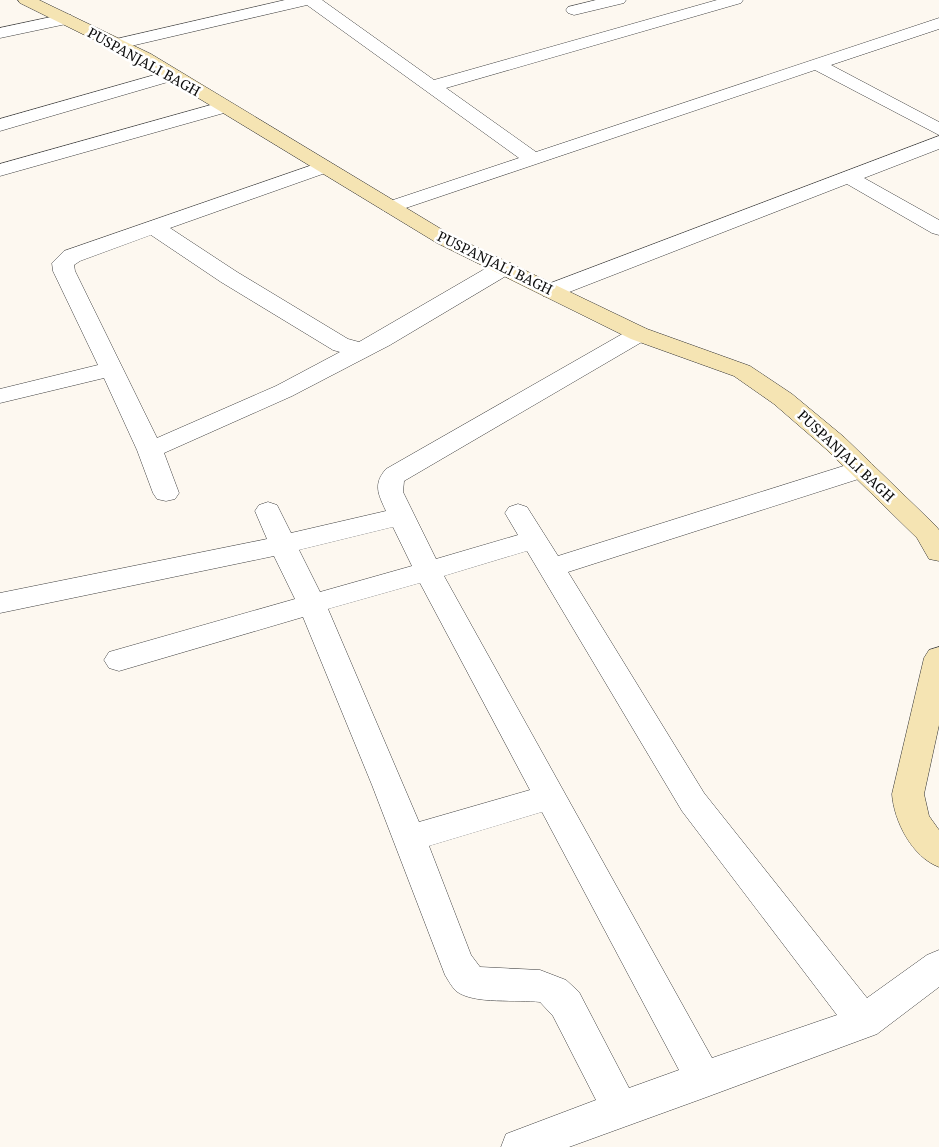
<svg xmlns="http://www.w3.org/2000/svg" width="939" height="1147" font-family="'Noto Serif',serif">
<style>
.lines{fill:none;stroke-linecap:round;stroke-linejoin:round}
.street-casing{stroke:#404040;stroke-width:1}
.secondary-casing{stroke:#2f2f2f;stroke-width:1}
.street{fill:#fff;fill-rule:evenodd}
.secondary{fill:#f5e4b3;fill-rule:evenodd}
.labels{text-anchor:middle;stroke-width:5;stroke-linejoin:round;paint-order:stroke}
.far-street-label{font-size:14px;fill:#0d0d0d;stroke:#fff}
</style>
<rect width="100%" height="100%" fill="#fdf8f0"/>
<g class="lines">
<g class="street-casing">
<path id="street" d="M285,0H322L434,80L717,0H743L741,3L446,88L536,152L939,18V29L831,65L939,122V135L815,70L391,213L384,211L381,207L384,203L519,158L307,5L118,49L112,48L109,44L112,40Z
M596,0H626L624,3L574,15L568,13L566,10L568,7Z
M65,14L71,15L73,19L71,23L0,38V28Z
M172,70L178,71L181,75L178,79L0,131V119Z
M225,101L231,103L234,107L231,111L0,176V164Z
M939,136V149L864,178L939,220V235L932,233L847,184L559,296L551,298L543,296L540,291L543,286Z
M324,161L331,163L334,167L331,171L170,228L237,272L348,339L359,342L495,263L503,262L511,263L514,268L511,273L390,345L292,396L164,453L179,493L175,499L166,501L157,499L153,493L137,450L104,378L0,403V389L98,365L53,271L52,263L64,251ZM151,235L221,282L333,350L340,352L276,386L157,438L75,271L74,265L80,261Z
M639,327L647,329L650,334L647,339L404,481L403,492L436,559L518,535L505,513L509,507L518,504L527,507L558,556L853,463L862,461L871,463L875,469L871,475L568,572L704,793L867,998L927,955L939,950V987L877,1034L704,1098L569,1147H501L506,1134L596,1100L553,1016L540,1002C518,999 474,1005 456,991C452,987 448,980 445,975L372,785L303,617L119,671L109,668L104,660L109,652L295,599L274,556L0,613V593L267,539L255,511L259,505L268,502L277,505L291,533L386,511C378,494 373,484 386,469L631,329ZM393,527L412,566L320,592L299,550ZM527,551L682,811L837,1015L712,1058L444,576ZM420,583L530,790L419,822L328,609ZM542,812L679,1070L629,1088L579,992L566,980L540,970L480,967L471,955L429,846Z"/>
</g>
<g class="secondary-casing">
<path id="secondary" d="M18,0H39L151,54L451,235L647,329L750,366L792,394L844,437L936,526L939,530V561L929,559L917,538L826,449L774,404L734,376L631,339L437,243L139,62L20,3Z
M939,647V725L924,794L929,816L939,830V867C912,857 894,821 892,794L924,658L929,650Z"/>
</g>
<use href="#street" class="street"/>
<use href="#secondary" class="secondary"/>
</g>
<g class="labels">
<g class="far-street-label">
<text transform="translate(144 62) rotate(29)" y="5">PUSPANJALI BAGH</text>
<text transform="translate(495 263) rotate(26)" y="5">PUSPANJALI BAGH</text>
<text transform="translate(846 456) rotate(43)" y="5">PUSPANJALI BAGH</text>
</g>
</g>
</svg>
